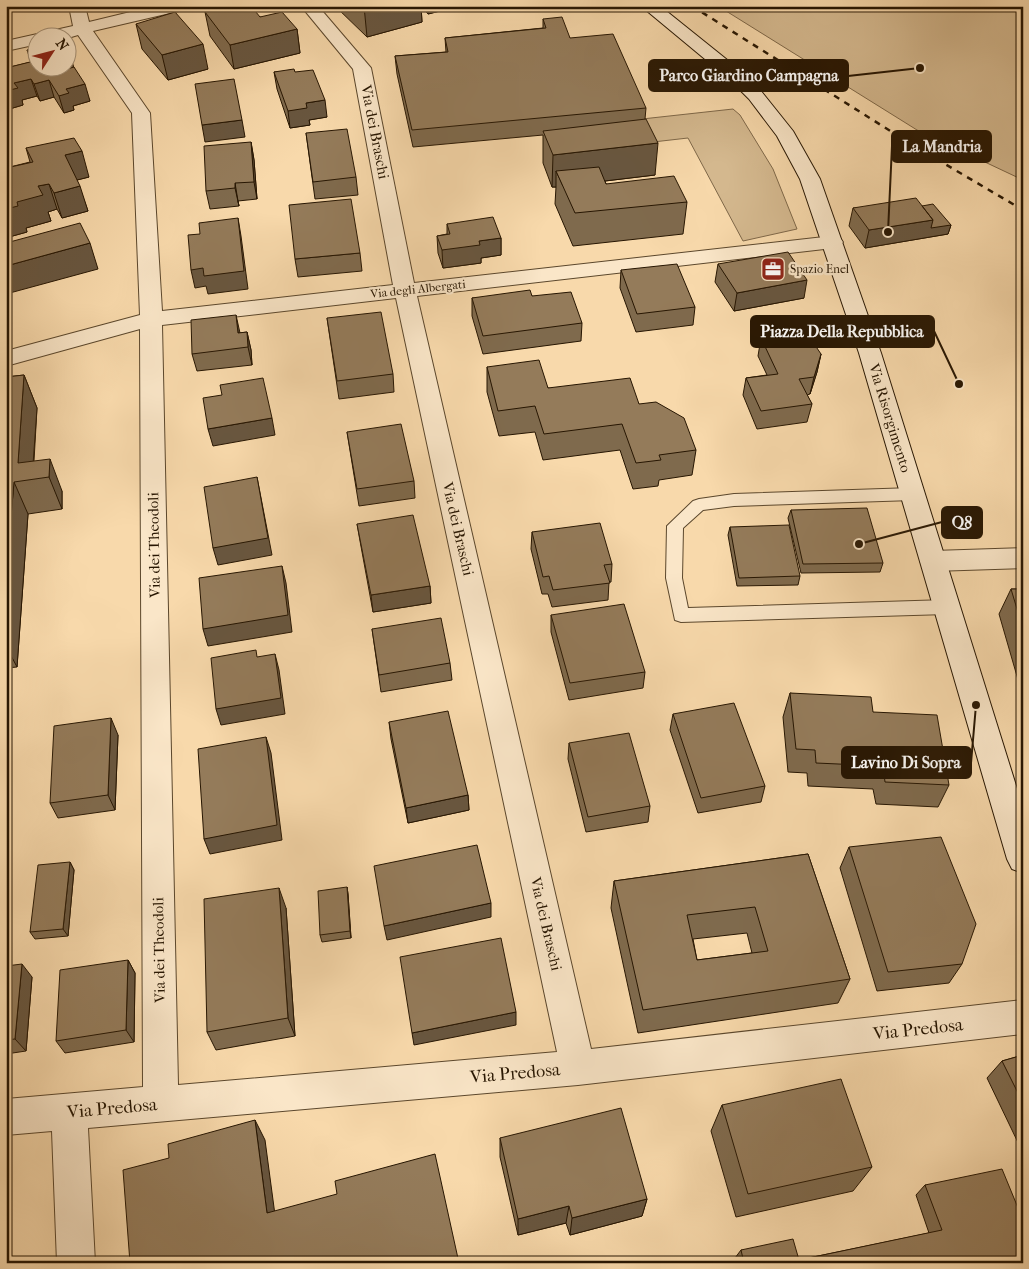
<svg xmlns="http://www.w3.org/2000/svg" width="1029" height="1269" font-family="'IM FELL French Canon',serif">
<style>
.green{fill:#d4b88e;stroke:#7e6748}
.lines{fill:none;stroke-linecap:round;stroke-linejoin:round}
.lane-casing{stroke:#5b472c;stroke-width:2}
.street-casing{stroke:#5b472c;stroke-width:2}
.secondary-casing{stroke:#271602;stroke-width:2}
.lane{fill:#fae6c8;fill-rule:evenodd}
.street{fill:#fae6c8;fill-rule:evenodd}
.secondary{fill:#fae6c8;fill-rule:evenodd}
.rail{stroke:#271602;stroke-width:2.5;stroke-dasharray:6 6;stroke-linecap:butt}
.wall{fill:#7f6a4d;stroke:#271602;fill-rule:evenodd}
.shaded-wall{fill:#68563f;stroke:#271602}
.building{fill:#947b5a;stroke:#271602;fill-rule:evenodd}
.labels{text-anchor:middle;stroke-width:4.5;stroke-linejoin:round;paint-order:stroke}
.far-poi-label{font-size:12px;fill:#271602;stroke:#fae6c8;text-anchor:start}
.far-street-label{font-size:12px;fill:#271602;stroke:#fae6c8}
.street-label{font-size:15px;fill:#271602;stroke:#fae6c8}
.near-street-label{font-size:18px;fill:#271602;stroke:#fae6c8}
.leader{fill:none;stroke:#271602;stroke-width:2}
.callout-dot{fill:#271602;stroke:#fae6c8;stroke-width:2}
.callout{fill:#271602;stroke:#271602;stroke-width:2}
.callout-label{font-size:16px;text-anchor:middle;font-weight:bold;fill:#fff}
</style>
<rect width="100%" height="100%" fill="#f8d9ab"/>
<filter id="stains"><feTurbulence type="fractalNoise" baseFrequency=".004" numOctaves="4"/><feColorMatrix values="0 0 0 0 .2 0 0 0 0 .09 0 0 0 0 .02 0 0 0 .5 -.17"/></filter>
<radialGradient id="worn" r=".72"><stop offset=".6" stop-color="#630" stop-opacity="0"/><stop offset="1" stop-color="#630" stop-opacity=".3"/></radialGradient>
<path class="green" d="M718,6H1023V180L917,130Z
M733,109L740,115L773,169L797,229L743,241L688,138L653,142L642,119Z"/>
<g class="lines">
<g class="lane-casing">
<path id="lane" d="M913,488L919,490L921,494L919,498L913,500L734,506L703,510L683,528L682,578L688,608L947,600L953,602L956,607L953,612L947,614L681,622L675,620L666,578L667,526L693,501L699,499L734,494Z"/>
</g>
<g class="street-casing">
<path id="street" d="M69,6H85L89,22L155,6H185L183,10L93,31L150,113L162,311L393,285L353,69L301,6H318L371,68L414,283L833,236L840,238L843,242L840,246L833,248L417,296L591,1049L1023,1000V1034L578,1085L88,1128L95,1263H57L52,1131L6,1135V1099L143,1087L140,329L6,366V351L140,315L132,113L78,35L68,38H38V44L6,51V41L73,26ZM396,298L557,1052L178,1085L162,325Z
M1023,548V568L933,571L924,568L920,561L924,554L933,551Z"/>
</g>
<g class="secondary-casing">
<path id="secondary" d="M641,6H660L741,71L761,91L793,131L820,179L881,353L1023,808V873L1012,869L1007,859L859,353L800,179L777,136L749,99L729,79Z"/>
</g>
<use href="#lane" class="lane"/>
<use href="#street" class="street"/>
<use href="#secondary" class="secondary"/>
<path class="rail" d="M692,6L911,144L1023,210"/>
</g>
<path class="wall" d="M335,6H460L428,14L421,6L422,22L367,37Z
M205,12L260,17L297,29L300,53L234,69L210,36Z
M543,19L570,38L646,108L645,119L655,175L605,181L606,184L687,202L683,234L573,246L555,204L556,187H552L543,163V135L413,147L397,74L395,56L446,52L445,38L543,28Z
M136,24L208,69L168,80L142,49Z
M27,50L74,68L90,101L73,106L74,110L64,113L54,97L40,101L37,96L22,100L23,105L6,110V68L31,62Z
M274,72H295L327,117L309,120L310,125L290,128L277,89Z
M306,133L356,177L358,195L315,199Z
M251,142L254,160L257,199L238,201L239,206L210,209L206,191Z
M26,148L89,177L77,180L88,211L62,218L57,209L48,212L51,221L26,228L27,232L9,237L6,230V168L30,162Z
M922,206L951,225L948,234L865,248L849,226L853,208Z
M447,224L501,238V255L481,258V263L443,268L438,253L437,236L447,234Z
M360,253L362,271L298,277L295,259Z
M718,264L804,298L734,311L715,282Z
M621,270L695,307L693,325L636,332L620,288Z
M532,296L582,323L581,341L483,354L472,316V298Z
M327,318L393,374L394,392L339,399Z
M247,332L251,350L252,365L197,371L192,354L240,333Z
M761,338L821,354L817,372L810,394L807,395L812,404L807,422L757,429L743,395L746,378L767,375L758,356Z
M487,367L548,388L639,404L696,450L692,475L659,480L658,486L633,489L620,450L543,460L535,432L499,436L487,392Z
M24,375L37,408L34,461L62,491V509L28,514L17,667L6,668V377Z
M347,432L414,481L415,498L359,506Z
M791,510L883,563L880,572L801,573L788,518Z
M357,524L430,586L431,603L373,612L360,541Z
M730,527L800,576L798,585L737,586L728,535Z
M532,532L612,564L611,582H609L608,600L552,607L548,594H542L531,549Z
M1011,589H1023V697L999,614Z
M551,615L645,672L643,688L569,700L551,632Z
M372,629L450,663L452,680L381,692Z
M790,693L873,712L949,785L938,807L876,804L873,789L808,786L807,773L788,772L783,717Z
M673,714L765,786L761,802L698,813L670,730Z
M389,722L468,795L469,810L408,823L391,739Z
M118,735L115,810L58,818L50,803Z
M569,743L650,806L648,822L586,832L568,759Z
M849,847L962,964L949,983L877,991L840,868Z
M808,854L850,979L838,1003L638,1033L611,908L614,881ZM747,933L752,953L697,960L693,939Z
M70,862L74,870L68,936L35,939L30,932Z
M347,887L348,894L351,938L322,942L320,935Z
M286,908L295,1036L216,1050L207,1032Z
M128,960L135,973L134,1042L65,1053L56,1041Z
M6,966L32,977L26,1051L6,1054Z
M1023,1055V1153L987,1078L1002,1061Z
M722,1105L872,1167L853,1191L736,1217L711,1131Z
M500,1138L647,1199L642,1216L570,1235L566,1223L518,1235L500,1157Z
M925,1185L1023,1220V1263H737L735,1258L741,1250L799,1260L929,1233L916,1195Z"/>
<path class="shaded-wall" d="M6,6H31V7L6,11Z
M364,6H421L422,22L367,37Z
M428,6H460L428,14Z
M297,29L300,53L234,69L230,45Z
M203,44L208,69L168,80L162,55Z
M72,61L77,79L65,82L61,68H68V63Z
M31,79L37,96L22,100L23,105L6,110V91L14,83Z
M49,80L54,97L40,101L34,84Z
M85,84L90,101L73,106L74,110L64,113L59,96L66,89Z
M325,100L327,117L309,120L310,125L290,128L288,111L306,103Z
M242,120L245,137L205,142L202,125Z
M251,142L254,160L257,199L254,182Z
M658,143L655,175L563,186L556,171V187H552L553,155Z
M82,151L89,177L73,181L65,155Z
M235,183L238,201L239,206L235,188Z
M49,184L57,209L48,212L51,221L26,228L27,232L9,237L6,229V209L38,186Z
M80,186L88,211L62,218L54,193Z
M238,218L241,236L248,289L208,294L206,286L195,288L191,270Z
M933,220L951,225L948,234L865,248L869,230Z
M501,238V255L481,258V263L443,268L442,250L479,241Z
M90,243L98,269L6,294V266Z
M807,280L804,298L734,311L737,293Z
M236,315L240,333H238Z
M247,332L251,350L252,365L248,347Z
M821,354L817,372L810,394L814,377Z
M24,375L37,408L32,479L18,463Z
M272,418L275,435L213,446L208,429Z
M50,459L62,491V509L49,477Z
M257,477L272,555L218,565L213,548Z
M14,482L28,514L17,667L6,646V575Z
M282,566L286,583L292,632L208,646L203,629Z
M430,586L431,603L373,612L371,595Z
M275,654L279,670L285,714L221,725L216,709Z
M111,718L118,735L115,810L108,795Z
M266,737L271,753L282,840L210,854L204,839Z
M468,795L469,810L408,823L406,808Z
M70,862L74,870L68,936L63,929Z
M347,887L348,894L351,938L350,931Z
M279,888L286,908L295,1036L288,1018Z
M491,903V917L387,940L384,926Z
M128,960L135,973L134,1042L126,1030Z
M22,964L32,977L26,1051L15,1039Z
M516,1012V1025L414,1045L412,1033Z
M255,1120L265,1140L277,1230L267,1213Z
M647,1199L642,1216L570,1235L572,1218Z
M569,1206L566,1223L518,1235V1219Z"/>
<path class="building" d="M230,6H251L260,17L282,12L297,29L230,45L205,12Z
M175,12L203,44L162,55L136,24Z
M562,17L570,38L613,34L646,108L412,130L395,56L448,52L445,38L546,28L543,19Z
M38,48V68H62L64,70L74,67L85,84L66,89L69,93L59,96L49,80L34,84L31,79L14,83L18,88L6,91V68L34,61L27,50Z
M68,55L72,61L68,63Z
M294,69L295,72L313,70L325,100L306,103L307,108L288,111L274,72Z
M234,79L242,120L202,125L195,84Z
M646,119L658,143L553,155L543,131Z
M347,129L356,177L313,182L306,133Z
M74,138L82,151L65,155L80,186L54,193L49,184L38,186L43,195L17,202L18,206L6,209V168L33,162L26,148Z
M251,142L254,182L235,183V188L206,191L204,146Z
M599,167L606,184L674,176L687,202L575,213L556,171Z
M916,198L933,220L869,230L853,208Z
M351,199L360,253L295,259L289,205Z
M933,204L951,225L931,228L933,220L922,206Z
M493,217L501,238L479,241L480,245L442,250L437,236L450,234L447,224Z
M238,218L244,271L204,276L203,268L191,270L188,235L200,234L199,223Z
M80,223L90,243L6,266V243Z
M788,252L807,280L737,293L718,264Z
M677,264L695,307L637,314L621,270Z
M530,290L532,296L571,292L582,323L483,336L472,298Z
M381,312L393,374L337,381L327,318Z
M236,315L238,333L247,332L248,347L192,354L191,320Z
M806,332L821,354L814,377L799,379L812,404L761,411L746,378L778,374L761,338Z
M539,360L548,388L630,378L639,404L656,402L684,418L696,450L659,455L661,460L636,463L622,424L544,434L535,406L498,411L487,367Z
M24,375L18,463L50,459L49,477L14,482L6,575V377Z
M263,378L272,418L208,429L203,398L222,395L220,385Z
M401,424L414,481L357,489L347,432Z
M257,477L268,538L213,548L204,487Z
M867,508L883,563L803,564L791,510Z
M413,515L430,586L371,595L357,524Z
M600,523L612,564L604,565L610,583L553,590L549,576L543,577L532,532Z
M789,525L800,576L739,578L730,527Z
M282,566L288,615L203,629L199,578Z
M1011,589H1023V629Z
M624,604L645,672L570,683L551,615Z
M441,618L450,663L379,675L372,629Z
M256,650L257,657L275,654L281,698L216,709L211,658Z
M790,693L871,697L873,712L937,715L949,785L885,782L883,766L816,763L815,750L796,749Z
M734,703L765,786L701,798L673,714Z
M448,711L468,795L406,808L389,722Z
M111,718L108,795L50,803L54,726Z
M629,733L650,806L588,817L569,743Z
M266,737L277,825L204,839L198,749Z
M941,837L976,924L962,964L888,972L849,847Z
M477,845L491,903L384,926L374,866Z
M808,854L850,979L643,1010L614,881ZM755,907L768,951L697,960L687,915Z
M70,862L63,929L30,932L38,865Z
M347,887L350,931L320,935L318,891Z
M279,888L288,1018L207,1032L204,899Z
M501,938L516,1012L412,1033L400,957Z
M128,960L126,1030L56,1041L60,970Z
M22,964L15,1039L6,1040V966Z
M1023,1055V1103L1002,1061Z
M841,1079L872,1167L748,1194L722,1105Z
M621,1108L647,1199L572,1218L569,1206L518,1219L500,1138Z
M255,1120L267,1213L337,1194L335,1181L435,1154L459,1263H130L123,1170L169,1158L168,1144Z
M1002,1169L1023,1220V1259L1005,1263H744L741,1250L793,1239L799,1260L942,1230L925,1185Z"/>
<defs>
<g id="office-square" transform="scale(1.25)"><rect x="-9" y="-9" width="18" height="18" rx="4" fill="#8f2418" stroke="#fae6c8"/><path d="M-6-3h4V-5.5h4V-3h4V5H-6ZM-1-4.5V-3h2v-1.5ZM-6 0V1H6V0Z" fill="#fff"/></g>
</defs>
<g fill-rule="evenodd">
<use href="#office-square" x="773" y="269"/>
</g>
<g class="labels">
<g class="far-poi-label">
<text x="790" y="273">Spazio Enel</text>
</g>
<g class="far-street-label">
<text transform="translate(418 289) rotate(-6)" y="4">Via degli Albergati</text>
</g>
<g class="street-label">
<text transform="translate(375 132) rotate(79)" y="5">Via dei Braschi</text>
<text transform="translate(890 418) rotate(73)" y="5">Via Risorgimento</text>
<text transform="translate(458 529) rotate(77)" y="5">Via dei Braschi</text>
<text transform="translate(154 545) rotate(-91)" y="5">Via dei Theodoli</text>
<text transform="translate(546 924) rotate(77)" y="5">Via dei Braschi</text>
<text transform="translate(159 950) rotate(-91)" y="5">Via dei Theodoli</text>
</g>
<g class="near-street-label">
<text transform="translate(918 1029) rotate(-6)" y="6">Via Predosa</text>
<text transform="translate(515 1073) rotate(-5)" y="6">Via Predosa</text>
<text transform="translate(112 1108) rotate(-5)" y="6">Via Predosa</text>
</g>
</g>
<path class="leader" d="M920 68L848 76M888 232L892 146M959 384L934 331M859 544L942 522M976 705L971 763"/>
<g class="callout-dot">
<circle cx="920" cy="68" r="5"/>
<circle cx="888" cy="232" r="5"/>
<circle cx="959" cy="384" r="5"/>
<circle cx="859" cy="544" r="5"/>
<circle cx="976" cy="705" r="5"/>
</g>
<g class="callout">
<rect x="649" y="60" width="199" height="31" rx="5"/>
<rect x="892" y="131" width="99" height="31" rx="5"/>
<rect x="751" y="316" width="183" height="31" rx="5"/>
<rect x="942" y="507" width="40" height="31" rx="5"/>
<rect x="842" y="747" width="129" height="31" rx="5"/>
</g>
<g class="callout-label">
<text x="749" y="81">Parco Giardino Campagna</text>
<text x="942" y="152">La Mandria</text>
<text x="842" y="337">Piazza Della Repubblica</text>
<text x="962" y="528">Q8</text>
<text x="906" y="768">Lavino Di Sopra</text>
</g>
<rect width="1029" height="1269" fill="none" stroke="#f8d9ab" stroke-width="25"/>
<rect x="8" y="8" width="1014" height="1254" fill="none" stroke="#271602" stroke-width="2.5"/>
<rect x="12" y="12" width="1004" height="1244" fill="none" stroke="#271602"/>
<g transform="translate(52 52) rotate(54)"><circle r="24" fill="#fae6c8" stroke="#a69379"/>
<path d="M0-4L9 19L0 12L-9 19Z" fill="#8f2418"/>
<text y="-8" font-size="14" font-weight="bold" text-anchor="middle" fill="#271602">N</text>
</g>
<rect width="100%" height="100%" filter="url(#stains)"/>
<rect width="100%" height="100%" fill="url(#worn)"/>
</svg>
